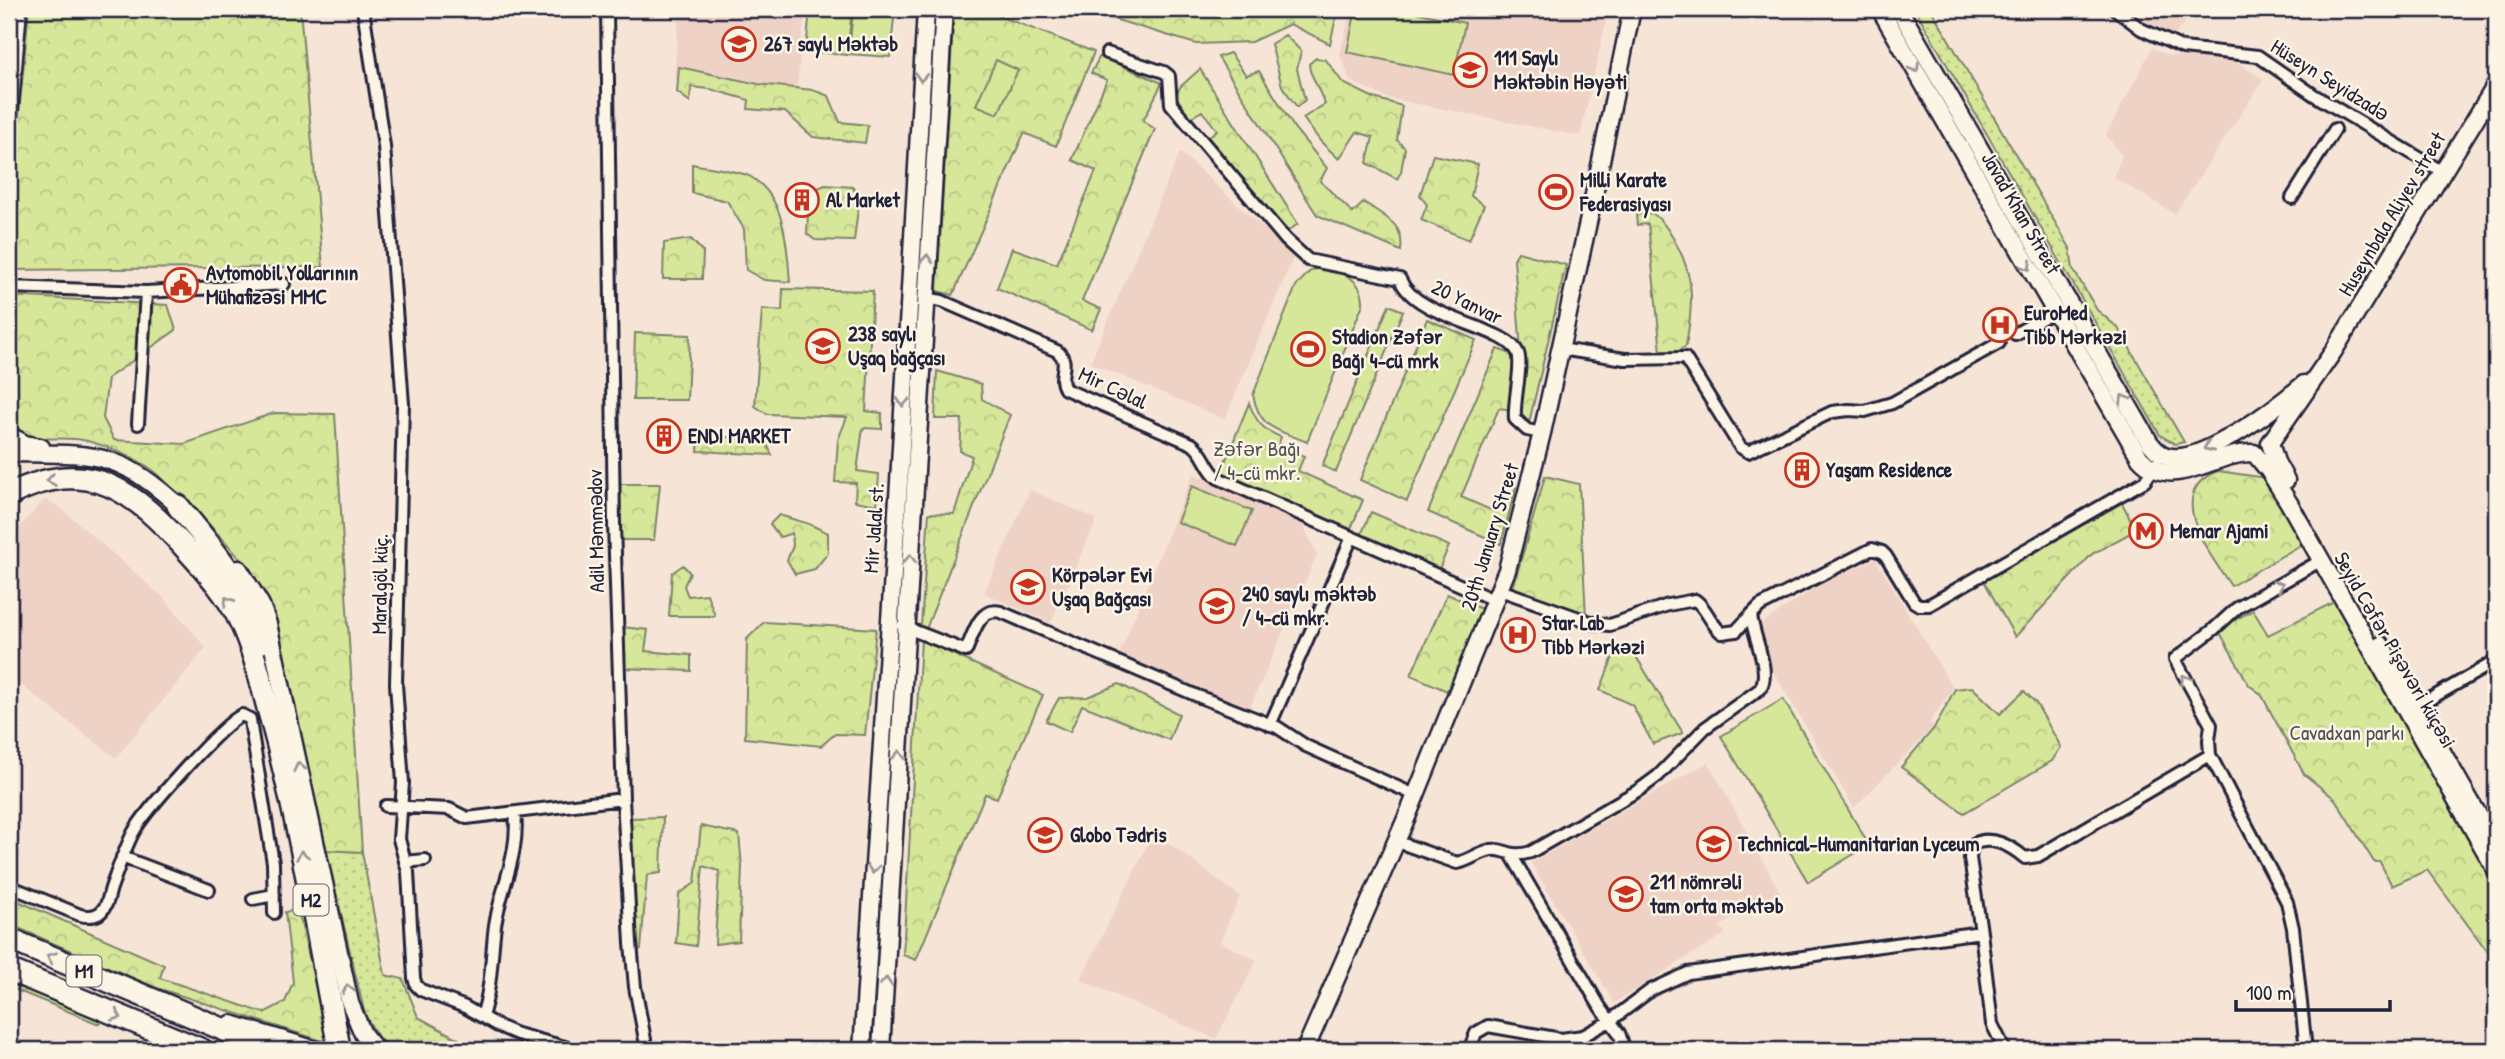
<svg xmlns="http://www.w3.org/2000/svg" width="2505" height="1059" font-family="'Patrick Hand',sans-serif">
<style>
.built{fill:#efd2c6}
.grass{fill:url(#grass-dots);stroke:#7c846a;stroke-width:2}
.forest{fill:url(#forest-crowns);stroke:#7c846a;stroke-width:2}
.pitch{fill:#d6e79a;stroke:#7c846a;stroke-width:2}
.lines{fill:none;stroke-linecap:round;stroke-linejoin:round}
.street-casing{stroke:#22223b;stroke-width:16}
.secondary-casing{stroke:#22223b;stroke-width:21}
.highway-casing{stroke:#22223b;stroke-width:26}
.street{stroke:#fcf5e5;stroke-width:10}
.secondary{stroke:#fcf5e5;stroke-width:16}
.highway{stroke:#fcf5e5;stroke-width:21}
.oneway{stroke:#9a9698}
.labels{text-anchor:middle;stroke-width:5;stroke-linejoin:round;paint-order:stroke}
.shield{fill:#fcf5e5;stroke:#63616e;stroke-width:2}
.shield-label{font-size:19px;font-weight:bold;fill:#22223b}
.poi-label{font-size:21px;font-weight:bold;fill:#22223b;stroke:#fcf5e5;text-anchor:start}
.street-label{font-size:21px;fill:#22223b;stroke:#fcf5e5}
.park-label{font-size:21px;fill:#4f5353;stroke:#fcf5e5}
</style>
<defs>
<pattern id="grass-dots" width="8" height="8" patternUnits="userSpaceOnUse" patternTransform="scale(1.75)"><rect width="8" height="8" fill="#d6e79a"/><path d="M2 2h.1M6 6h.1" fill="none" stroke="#b7c686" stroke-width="1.8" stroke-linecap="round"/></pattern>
<pattern id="forest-crowns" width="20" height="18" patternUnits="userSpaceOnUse" patternTransform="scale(1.75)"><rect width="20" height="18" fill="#d6e79a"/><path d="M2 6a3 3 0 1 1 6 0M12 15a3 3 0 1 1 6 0" fill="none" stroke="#b7c686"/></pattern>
</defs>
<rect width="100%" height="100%" fill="#f6e5d7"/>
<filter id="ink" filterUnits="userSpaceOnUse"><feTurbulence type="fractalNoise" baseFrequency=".0143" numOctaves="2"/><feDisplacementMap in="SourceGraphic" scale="14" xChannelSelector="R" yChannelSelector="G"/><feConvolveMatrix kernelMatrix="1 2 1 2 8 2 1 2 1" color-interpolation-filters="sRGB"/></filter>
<g filter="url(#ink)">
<path class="built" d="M679,9H805L796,99L674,79Z
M1351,9H1413L1464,20L1467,9H1609L1580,136L1387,98L1350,81L1340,54Z
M2123,9H2195L2173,37Z
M2152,48L2170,56L2229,58L2264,79L2175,214L2113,177L2122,156L2106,135Z
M1180,152L1294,256L1225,419L1090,363Z
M1193,474L1301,519L1317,555L1248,712L1118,657Z
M1030,490L1097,519L1051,623L984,593Z
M45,499L62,509L164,598L206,648L116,758L9,676V539Z
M1875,558L1953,688L1930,722L1934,726L1854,808L1764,656L1757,627L1841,570L1845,573Z
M1708,762L1780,892L1720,926L1725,934L1614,1003L1531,863Z
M1154,832L1240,896L1220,942L1257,960L1216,1039L1080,980Z"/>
<path class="grass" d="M1915,9H1931L2070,248L2073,269L2097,310L2118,328L2184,442L2175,444L2160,435Z
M326,850L362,852L385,975L403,979L418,1017L464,1042L461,1050L385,1049L365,1015Z
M9,980L103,1019L99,1024L9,987Z"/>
<path class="forest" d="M29,9H300L323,267L9,270V194L16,173L18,124Z
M954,9H981L1094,52L1056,146L1024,133L953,295L937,291Z
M1089,9H1338L1330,44L1290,24L1251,42L1196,44L1107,17Z
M1285,35L1301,51L1297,69L1305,100L1297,107L1282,86L1271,44Z
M1230,53L1246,75L1259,71L1295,129L1327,168L1320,181L1353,213L1364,202C1384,217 1405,223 1401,251L1317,215L1218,57Z
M1100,56L1162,83L1143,121L1155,129L1082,301L1101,309L1092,330L997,288L1012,248L1057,264L1096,171L1072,160L1107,80L1091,73Z
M1316,58L1326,60L1343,83L1374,98L1402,106L1397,140L1405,148L1401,172L1397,179L1367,163L1373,137L1357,132L1339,159L1321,142L1303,118L1325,104L1310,71L1309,64Z
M679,67L758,84L813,90L829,96L840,122L868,125L865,143L813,137L785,112L748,109L749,100L710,89L691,87L690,102L677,92Z
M1200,69L1298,224L1288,231L1236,177L1207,138L1217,130L1202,111L1190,118L1176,96L1180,87Z
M1433,155L1478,164L1471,196L1484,205L1469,240L1421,220L1427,205L1420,195Z
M692,164C706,167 741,171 751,177C786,198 787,246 790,282L764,280L746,270L744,229L727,201L692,193Z
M825,185L853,187L859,200L854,241L815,240L807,234L809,192Z
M1652,213C1662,220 1667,228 1673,238C1696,276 1693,304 1686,346L1674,354H1643L1661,352L1648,224L1637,225L1636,215Z
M691,239L703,252L702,279H663L664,243Z
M1518,252L1566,265L1529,423L1519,411L1499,408L1461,497L1495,512L1508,483L1516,487L1501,544L1428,512L1497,349L1517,356L1521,352L1514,259Z
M783,289L873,291L866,411L882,413V429L863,428L857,471L879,474L877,505L855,501L856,483L835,482L838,440L847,417L767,414L755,406L762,309L782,311Z
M9,296L168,305L176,330L108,378L103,418L114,440L184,444L274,413L335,414L362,852L326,850L275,625C258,572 224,538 185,501C175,491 165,480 154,471C136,458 112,448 91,442C64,433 32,447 9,427Z
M1389,305L1403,311L1336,472L1322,466Z
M1427,319L1476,340L1407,501L1360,480Z
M635,333L690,335L687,400H633Z
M937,371L981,384L982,399L1010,415L926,629L921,626L929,513L954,514L972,456L960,451L962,419H935Z
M1249,403C1256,421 1262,430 1281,437L1278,445L1304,456L1298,471L1363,500L1350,531L1220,474Z
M699,435L765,440L772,455L698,451Z
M2218,471L2266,478L2304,543L2231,586C2211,556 2161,492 2218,471Z
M1545,476L1579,484L1586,616L1513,588Z
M619,484H660L654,540H621Z
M2122,503L2136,530L2092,554L2015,637L1984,581Z
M1371,512L1449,546L1439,569L1361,535Z
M779,515L809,524L828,533V553L815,569L795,574L787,560L793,546L792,533L780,537L770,524Z
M683,565L690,573L684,586L688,596L707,594L715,616H669L672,573Z
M1447,594L1484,610L1447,691L1411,675Z
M2336,601L2496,880V960L2488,952L2427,870L2392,886L2380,862H2374L2335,799L2304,774L2261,694L2249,685L2218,629L2253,610L2268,635Z
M764,622L876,629L865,735L835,734L821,746L745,738L747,639Z
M622,627L648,630L645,651L691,655V671L624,668Z
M921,640L1043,695L997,798L985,794L916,960L903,955Z
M1617,647L1632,650L1683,733L1653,744L1632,705L1600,690Z
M1119,684L1179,714L1169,740L1082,705L1070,732L1046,721L1059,698L1087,697Z
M1972,687L2000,714L2024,691L2036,703L2061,747L2052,761L1964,813L1901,767L1935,727L1955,689Z
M663,817L661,873L647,875L641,949L636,951L629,818Z
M701,826L739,834L742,867L739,941L715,944L719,871L703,866L696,946L676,943L679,894L695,883Z
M9,897L164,965L160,978L264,1013L285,1002L293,982L285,912L298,910L329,1043L154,987L9,924Z"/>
<path class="pitch" d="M810,9H852L847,55L806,51Z
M853,9H895L890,57L849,54Z
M1356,9H1401L1465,23L1454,75L1347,52Z
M996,60L1018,70L998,114L976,105Z
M1318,268C1340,268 1364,280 1363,304L1307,442C1277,429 1260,430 1253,395L1296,286L1309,272Z
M1192,486L1252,511L1237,546L1177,522Z
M1783,699L1869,845L1808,882L1721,736Z"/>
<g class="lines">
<g class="street-casing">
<path id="street" d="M363,9L384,146L403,404L396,684L403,783L399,839L408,872L414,978L416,985L421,990L465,1007L498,1026L517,1034L576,1050
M607,9L614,524L623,799L631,943L635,987L647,1050
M2115,9L2141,29L2183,48L2258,56L2314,95L2443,172
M1107,53L1164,72L1169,76L1171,104L1286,240L1308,260L1400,279C1415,319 1507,326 1518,353C1523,366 1513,402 1515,419L1527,430L1542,433
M2292,198L2335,129
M9,287L146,292L284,284
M925,298L942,301L1057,351C1072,363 1056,375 1065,389L1192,444C1205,453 1206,469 1218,478L1496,601
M2015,334L2053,312
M1560,349L1625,359L1685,358L1740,447L1748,452L1832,412L1849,410L1865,411L1892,403L1999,343
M138,424L146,292
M1500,590L1593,623L1610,625L1668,605L1695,600C1707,608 1710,624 1722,633L1736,631L1751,615
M902,626L966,651C973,635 979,606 1001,612L1200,697L1277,727L1306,746L1415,795
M2411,710L2496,661
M1270,725L1352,537
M386,806L449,809L467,818L623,799
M1395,841L1457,863C1469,861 1479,852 1491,850C1507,848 1509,859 1531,852L1639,790L1658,776L1705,728L1760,689C1772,671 1753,638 1751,615L1760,606L1872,549L1882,552L1886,556L1914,602L1919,605H1929L2145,481L2156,464
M1512,856L1600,1007L1619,1033L1625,1050
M122,857L209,890
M405,862L425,860
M9,886L80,915C89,917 99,917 104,908C108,903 109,894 111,888C118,869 124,851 133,833C144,812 222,724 242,715L250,719L251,727L273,863L274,913
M253,899L274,895
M1981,932L1970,858L1972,845C1990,834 2011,846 2025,858L2038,856L2210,755
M482,1016C492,986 491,956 495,925C501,887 520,853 515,813
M1469,1050L1476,1033L1488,1026L1561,1039L1583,1036L1610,1021L1651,990L1688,973L1981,932L1992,1024L2005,1050
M2306,1050L2293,928L2287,902L2210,755L2209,740L2211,725L2175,659L2213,630L2237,608L2320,561"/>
</g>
<g class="secondary-casing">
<path id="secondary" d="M1880,9L2140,458C2173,494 2214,451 2254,453L2269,471L2289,503L2496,870
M1899,9L2150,443C2155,449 2159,454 2167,456C2201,466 2278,406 2304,384
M9,115L18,9
M9,435L25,444L41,447
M9,453C96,454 118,449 185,512
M2286,480L2276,462L2270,443L2333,352L2496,85
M239,569L261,605L268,624L350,1003L363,1034L376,1050
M2381,645L2496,846
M231,1024L316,1050
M862,1050L899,482L926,9
M881,1050L944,9
M1305,1050L1409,812L1507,570L1542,433L1594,195L1632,9"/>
</g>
<g class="highway-casing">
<path id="highway" d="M9,495C89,454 134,491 187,550C208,573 228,595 241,623C255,653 262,687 271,719C300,825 317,934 338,1042
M178,506C213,548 248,588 262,642
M9,939L272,1050
M9,970L202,1050"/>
</g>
<use href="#street" class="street"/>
<use href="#secondary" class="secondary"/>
<use href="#highway" class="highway"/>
</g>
<defs><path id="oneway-chevron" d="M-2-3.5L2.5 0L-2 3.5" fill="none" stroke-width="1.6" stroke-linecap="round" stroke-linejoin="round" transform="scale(1.75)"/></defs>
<g class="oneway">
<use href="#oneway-chevron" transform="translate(1915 68) rotate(60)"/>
<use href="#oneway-chevron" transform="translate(921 77) rotate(94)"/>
<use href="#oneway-chevron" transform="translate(927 259) rotate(-86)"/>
<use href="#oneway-chevron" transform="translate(2027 266) rotate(60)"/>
<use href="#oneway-chevron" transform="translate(2124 399) rotate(-120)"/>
<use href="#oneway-chevron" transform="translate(903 402) rotate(93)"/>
<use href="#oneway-chevron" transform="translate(2208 447) rotate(156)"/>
<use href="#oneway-chevron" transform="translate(51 480) rotate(171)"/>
<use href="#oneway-chevron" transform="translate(910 559) rotate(-87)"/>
<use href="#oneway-chevron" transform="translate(2279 585) rotate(-30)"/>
<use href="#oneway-chevron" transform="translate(228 601) rotate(-123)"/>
<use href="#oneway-chevron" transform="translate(2185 679) rotate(-120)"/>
<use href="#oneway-chevron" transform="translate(899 755) rotate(-87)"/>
<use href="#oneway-chevron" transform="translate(299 767) rotate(-102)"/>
<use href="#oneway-chevron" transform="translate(302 855) rotate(-101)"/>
<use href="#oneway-chevron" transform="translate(873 869) rotate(94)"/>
<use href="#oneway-chevron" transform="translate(51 957) rotate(-157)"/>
<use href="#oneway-chevron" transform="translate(886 982) rotate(-86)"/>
<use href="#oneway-chevron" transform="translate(348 989) rotate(-102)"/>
<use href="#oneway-chevron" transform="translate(117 1016) rotate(23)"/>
</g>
</g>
<defs>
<g id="school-ring" transform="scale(1.75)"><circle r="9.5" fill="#fcf5e5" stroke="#c8321e" stroke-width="1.5"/><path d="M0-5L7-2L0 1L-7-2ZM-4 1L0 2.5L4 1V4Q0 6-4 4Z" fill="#c8321e"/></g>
<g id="stadium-ring" transform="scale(1.75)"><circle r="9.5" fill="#fcf5e5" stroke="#c8321e" stroke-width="1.5"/><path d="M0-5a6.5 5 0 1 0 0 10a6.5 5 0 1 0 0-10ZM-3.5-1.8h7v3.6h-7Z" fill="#c8321e"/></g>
<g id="building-ring" transform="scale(1.75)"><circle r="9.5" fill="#fcf5e5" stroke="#c8321e" stroke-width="1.5"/><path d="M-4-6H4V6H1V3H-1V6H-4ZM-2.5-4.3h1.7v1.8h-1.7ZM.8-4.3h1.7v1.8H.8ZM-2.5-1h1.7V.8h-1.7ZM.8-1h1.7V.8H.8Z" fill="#c8321e"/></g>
<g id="civic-ring" transform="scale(1.75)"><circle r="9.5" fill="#fcf5e5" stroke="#c8321e" stroke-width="1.5"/><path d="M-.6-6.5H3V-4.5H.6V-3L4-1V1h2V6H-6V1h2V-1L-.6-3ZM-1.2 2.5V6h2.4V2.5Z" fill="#c8321e"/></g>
<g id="hospital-ring" transform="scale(1.75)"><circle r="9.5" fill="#fcf5e5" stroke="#c8321e" stroke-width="1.5"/><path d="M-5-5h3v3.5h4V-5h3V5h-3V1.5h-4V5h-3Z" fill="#c8321e"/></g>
<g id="metro-ring" transform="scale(1.75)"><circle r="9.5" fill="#fcf5e5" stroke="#c8321e" stroke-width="1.5"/><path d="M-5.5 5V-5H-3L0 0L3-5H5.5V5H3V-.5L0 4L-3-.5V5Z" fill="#c8321e"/></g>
<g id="university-ring" transform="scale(1.75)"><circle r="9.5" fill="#fcf5e5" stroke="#c8321e" stroke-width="1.5"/><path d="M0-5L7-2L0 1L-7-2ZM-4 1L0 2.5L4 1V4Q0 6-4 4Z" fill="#c8321e"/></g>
</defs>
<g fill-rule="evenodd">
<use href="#school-ring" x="739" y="44"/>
<use href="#school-ring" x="1470" y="70"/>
<use href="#stadium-ring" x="1556" y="192"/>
<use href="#building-ring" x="802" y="200"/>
<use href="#civic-ring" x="181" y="285"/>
<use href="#hospital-ring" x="2000" y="325"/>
<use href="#school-ring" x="823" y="346"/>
<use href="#stadium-ring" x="1308" y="349"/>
<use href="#building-ring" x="664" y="436"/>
<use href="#building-ring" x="1802" y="470"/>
<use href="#metro-ring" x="2146" y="531"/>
<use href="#school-ring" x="1028" y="587"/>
<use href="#school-ring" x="1217" y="606"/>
<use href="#hospital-ring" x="1518" y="635"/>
<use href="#university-ring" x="1045" y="835"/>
<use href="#school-ring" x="1714" y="844"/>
<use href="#school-ring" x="1626" y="894"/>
</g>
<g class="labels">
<g class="shield">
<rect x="293.5" y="884.5" width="35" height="31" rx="5"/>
<rect x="66.5" y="955.5" width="35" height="31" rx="5"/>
</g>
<g class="shield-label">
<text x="311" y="907">M2</text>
<text x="84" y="978">M1</text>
</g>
<g class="poi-label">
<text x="764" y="51">267 saylı Məktəb</text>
<text x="1494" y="65">111 Saylı<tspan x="1494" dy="24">Məktəbin Həyəti</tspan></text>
<text x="1580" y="187">Milli Karate<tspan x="1580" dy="24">Federasiyası</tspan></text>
<text x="826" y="207">Al Market</text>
<text x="206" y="280">Avtomobil Yollarının<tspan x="206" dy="24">Mühafizəsi MMC</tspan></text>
<text x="2024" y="320">EuroMed<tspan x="2024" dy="24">Tibb Mərkəzi</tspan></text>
<text x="848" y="341">238 saylı<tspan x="848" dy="24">Uşaq bağçası</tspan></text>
<text x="1332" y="344">Stadion Zəfər<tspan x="1332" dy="24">Bağı 4-cü mrk</tspan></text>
<text x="688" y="443">ENDI MARKET</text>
<text x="1826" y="477">Yaşam Residence</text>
<text x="2170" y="538">Memar Ajami</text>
<text x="1052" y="582">Körpələr Evi<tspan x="1052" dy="24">Uşaq Bağçası</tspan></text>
<text x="1242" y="601">240 saylı məktəb<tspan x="1242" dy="24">/ 4-cü mkr.</tspan></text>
<text x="1542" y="630">Star Lab<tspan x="1542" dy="24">Tibb Mәrkәzi</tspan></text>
<text x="1070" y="842">Globo Tədris</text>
<text x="1738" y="851">Technical-Humanitarian Lyceum</text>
<text x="1650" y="889">211 nömrəli<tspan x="1650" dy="24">tam orta məktəb</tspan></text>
</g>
<g class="street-label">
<text transform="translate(2330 80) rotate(32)" y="7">Hüseyn Seyidzadə</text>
<text transform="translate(2021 213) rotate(60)" y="7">Javad Khan Street</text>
<text transform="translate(2392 214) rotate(-59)" y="7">Huseynbala Aliyev street</text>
<text transform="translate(1467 302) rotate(26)" y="7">20 Yanvar</text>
<text transform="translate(1113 388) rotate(25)" y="7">Mir Cəlal</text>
<text transform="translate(874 528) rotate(-86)" y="7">Mir Jalal st.</text>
<text transform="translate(596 531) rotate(-91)" y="7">Adil Məmmədov</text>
<text transform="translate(1490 537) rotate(-73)" y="7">20th January Street</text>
<text transform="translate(380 584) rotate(-89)" y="7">Maralgöl küç.</text>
<text transform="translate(2395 650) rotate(60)" y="7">Seyid Cəfər Pişəvəri küçəsi</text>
</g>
<g class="park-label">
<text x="1257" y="456">Zəfər Bağı<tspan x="1257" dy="24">/ 4-cü mkr.</tspan></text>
<text x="2347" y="740">Cavadxan parkı</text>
</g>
</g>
<rect width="2505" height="1059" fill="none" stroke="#fcf5e5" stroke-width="35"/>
<rect x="18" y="18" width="2470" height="1024" fill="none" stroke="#22223b" stroke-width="2.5" filter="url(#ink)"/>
<path d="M2236 1000v10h154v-10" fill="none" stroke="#22223b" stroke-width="3.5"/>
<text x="2246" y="1000" font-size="21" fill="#22223b" stroke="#fcf5e5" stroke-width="5" paint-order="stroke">100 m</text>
</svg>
